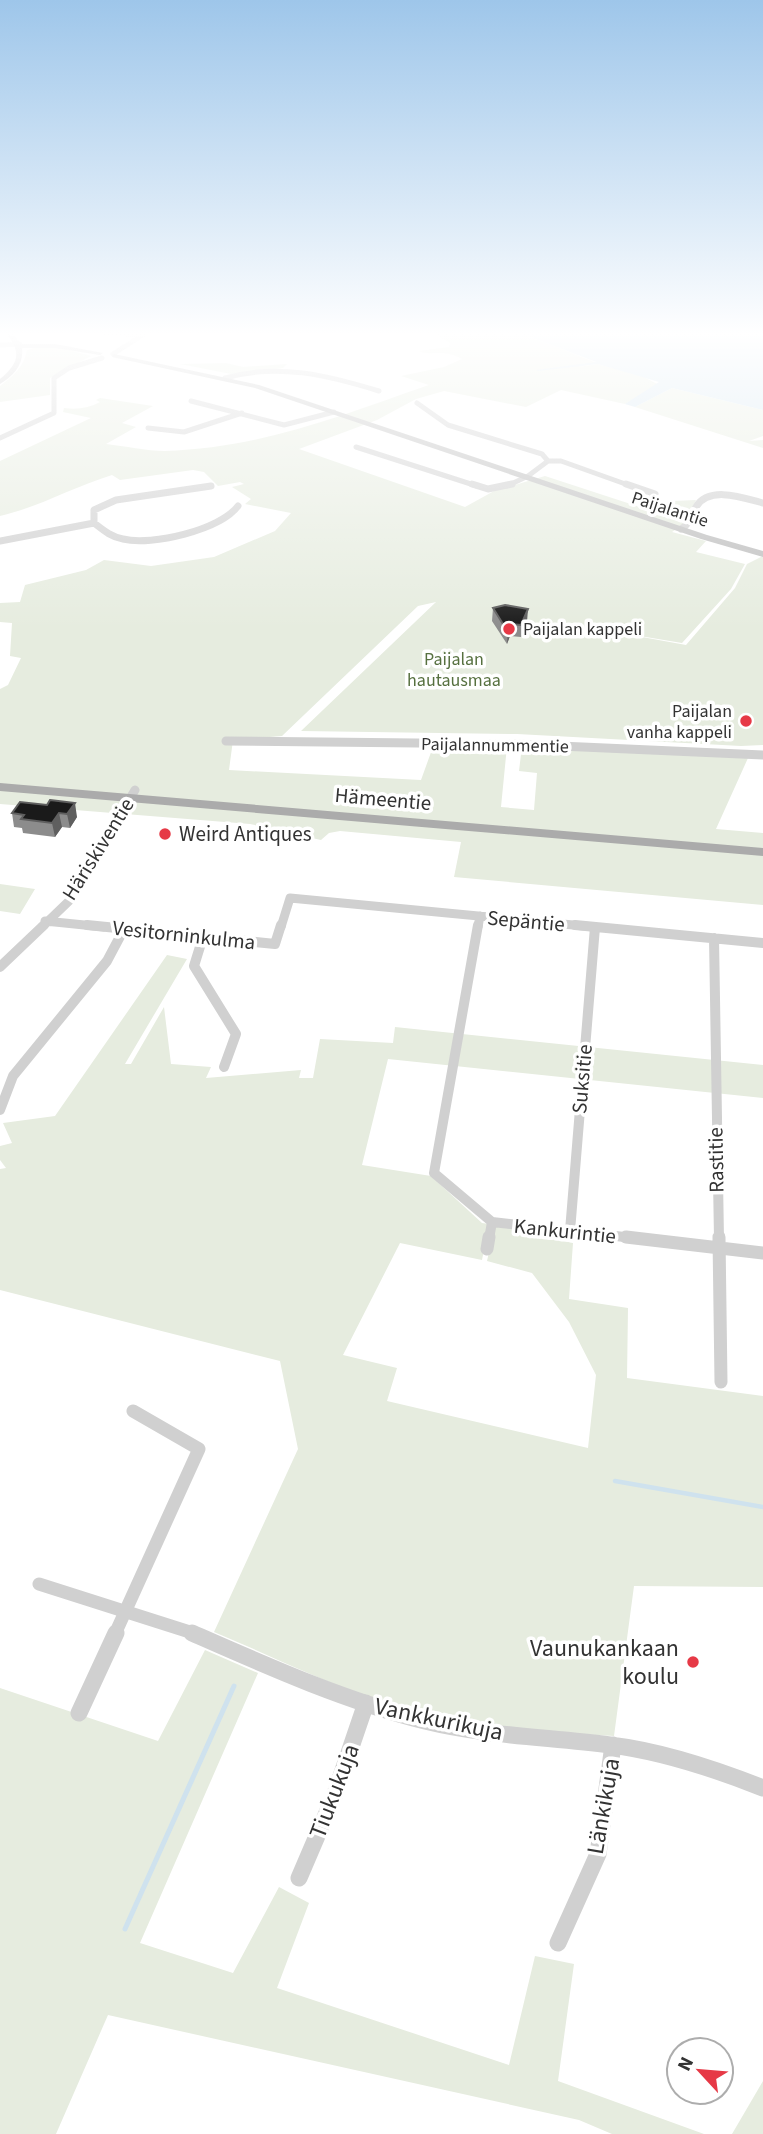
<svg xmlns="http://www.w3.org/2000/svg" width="763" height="2134" font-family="'Source Sans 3',sans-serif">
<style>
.green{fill:#e6ecdf}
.water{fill:#cfe2ee}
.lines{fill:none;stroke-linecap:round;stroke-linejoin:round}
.stream-far1{stroke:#cfe2ee;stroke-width:4.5}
.stream{stroke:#cfe2ee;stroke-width:5}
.street-far5{stroke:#d0d0d0;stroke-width:5}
.street-far4{stroke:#d0d0d0;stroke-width:7}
.street-far3{stroke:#d0d0d0;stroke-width:9}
.street-far2{stroke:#d0d0d0;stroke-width:10}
.street-far1{stroke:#d0d0d0;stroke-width:13}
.street{stroke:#d0d0d0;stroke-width:17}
.secondary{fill:#bdbdbd;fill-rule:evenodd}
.primary{fill:#ababab;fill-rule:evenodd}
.wall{fill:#8c8c8c}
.shaded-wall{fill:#5f5f5f}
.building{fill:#1a1a1a;stroke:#5f5f5f;stroke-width:2}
.poi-dot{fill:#e63946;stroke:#fff;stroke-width:2.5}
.labels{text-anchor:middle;stroke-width:7;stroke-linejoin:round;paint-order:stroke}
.far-street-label{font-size:18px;fill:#333;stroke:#fff}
.far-poi-label{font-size:18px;fill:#333;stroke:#fff;text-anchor:start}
.far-park-label{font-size:18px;fill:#56703f;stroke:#fff}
.street-label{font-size:21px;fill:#333;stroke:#fff}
.poi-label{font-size:21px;fill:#333;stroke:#fff;text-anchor:start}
.near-poi-label{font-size:24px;fill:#333;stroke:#fff;text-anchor:end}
.near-street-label{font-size:24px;fill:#333;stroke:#fff}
</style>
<rect width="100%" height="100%" fill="#fff"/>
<path class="green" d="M429,331H515L597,363L578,367L598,364L640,375L659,385L625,404L561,390L526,407L444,391L416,399L377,420L299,449L465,507L494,491L545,476L652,511L673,501L696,500L685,523L672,532L706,541L696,552L745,564L731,589L682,643L598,629L686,645L735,588L747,564L763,556V745L741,746L517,734L301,731L436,602L418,606L282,736L233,740L229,770L421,780L434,744L507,746L501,807L534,810L537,773L519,771L522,746L748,758L716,829L763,833V905L454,877L461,842L340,831L329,833L321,840L250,824L0,804V689L8,685L21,658L10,656L12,623L0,622V603L20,602L25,585L86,570L104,560L151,566L214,557L275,531L291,513L245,504L251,499L232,487L244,484L240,482L218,486L204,472L193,470L120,480L112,475C73,487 39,507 0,516V461L91,418L63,412L64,408C77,410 89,408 100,402L96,400L100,398L153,406L122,423L136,427L106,444C125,446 146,451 165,451C262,448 339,416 429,385L401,376L444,367L462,359C442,348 433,357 419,351L449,347L450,343Z
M35,348H61L91,356L50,378V395L0,402V386C13,376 24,367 27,350Z
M226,363L243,367L287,364L283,368L231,374L180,364Z
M672,388L763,410V436L749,441L763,440V448L635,407Z
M0,884L35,889L20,914L0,911Z
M167,955L187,959L125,1064H131L164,1007L171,1064L211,1067L206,1078L301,1070L299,1078H313L320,1039L393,1043L395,1027L763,1065V1098L388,1059L362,1165L431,1176L482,1223L489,1224L482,1260L400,1243L343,1355L397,1368L387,1401L588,1448L596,1375L569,1322L532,1273L487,1261L495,1225L557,1234L559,1240L573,1243L569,1299L628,1308L627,1378L763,1396V1587L634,1586L614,1736C529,1731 447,1724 367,1696C314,1678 265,1653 214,1632L298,1449L280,1361L0,1290V1169L6,1168L0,1160V1146L12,1143L3,1123L55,1116Z
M205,1650L258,1673L140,1943L233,1973L279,1887L309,1903L277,1988L509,2065L535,1956L574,1964L558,2081L704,2134H612L579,2120L108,2015L56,2134H0V1688L158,1741Z
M763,2081V2134H732Z"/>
<path class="water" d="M515,331H763V410L672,388L635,407L625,404L659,382L598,364L538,371L536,370L596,362Z"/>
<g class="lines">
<path class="stream-far1" d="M615,1481L763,1507"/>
<path class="stream" d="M125,1929L234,1686"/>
<path class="street-far5" d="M89,331L143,335
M0,345L20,344
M113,354L149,331
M225,378C278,363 327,375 379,391
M191,401L284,425L334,412
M417,403L448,425L542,454L548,461L528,476L507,486
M148,428L184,432L242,413
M0,438L54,413V378L69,368L102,358
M356,447L477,486
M548,461H561L631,486"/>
<path class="street-far4" d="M472,484L488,489L512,484
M626,484L655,494
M211,486L116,500L94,510V523C103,530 111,537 123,539C152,546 220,530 238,506
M681,529C691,523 691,516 696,507C709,485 744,498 763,503
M0,541L94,523"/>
<path class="street-far3" d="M226,741L515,744L763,755
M45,921L104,927
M42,927L69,901L135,790
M281,927L290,898L594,927
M478,927L480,916"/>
<path class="street-far2" d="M87,925L275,944L281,925
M478,925L434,1173L492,1222L642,1239
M575,925L763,943
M203,937L194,966L236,1034L224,1067
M714,938L719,1239
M0,967L44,925
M0,1110L13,1076L107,961L124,929
M570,1231L595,927
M489,1239L492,1222"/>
<path class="street-far1" d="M626,1237L763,1253
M719,1237L721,1382
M487,1249L489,1237
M39,1584L196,1634
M115,1634L199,1449L133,1411"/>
<path class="street" d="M192,1633C267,1666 345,1701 425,1721C486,1736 548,1737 610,1745C661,1751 715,1769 763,1788
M79,1713L116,1633
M299,1878L335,1794L366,1703
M558,1943L598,1854L613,1745"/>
<path class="secondary" d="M4,331H10L21,344H55L103,353L100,355L55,348H22C24,364 14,376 0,384V379C21,362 21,350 4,331Z
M114,354L259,385L707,535L763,551V557L701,539L255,388L112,357Z"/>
<path class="primary" d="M0,783L763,848V856L0,791Z"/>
</g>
<path class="wall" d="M493,608L527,622L521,637L510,636L507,644L492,621Z
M47,805L77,817L70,828L62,827L55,837L23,833L22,828L14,827L12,813Z"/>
<path class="shaded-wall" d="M528,609L527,622L521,637V625Z
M511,624L510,636L507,644L508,632Z
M75,803L77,817L70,828L67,814Z
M59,813L62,827L55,837L52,823Z"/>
<path class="building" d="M505,605L528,609L521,625L511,624L508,632L493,608Z
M50,800L75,803L67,814L59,813L52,823L21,819L24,815L12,813L20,802L47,805Z"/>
<linearGradient id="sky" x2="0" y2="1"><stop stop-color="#9ec6ea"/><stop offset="0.53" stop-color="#fff"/><stop offset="1" stop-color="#fff" stop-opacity="0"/></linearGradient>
<rect width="763" height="630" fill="url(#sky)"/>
<g class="poi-dot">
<circle cx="509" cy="629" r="7"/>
<circle cx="746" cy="721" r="7"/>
<circle cx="165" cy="834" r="7"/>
<circle cx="693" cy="1662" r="7"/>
</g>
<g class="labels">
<g class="far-street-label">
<text transform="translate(670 509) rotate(18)" y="6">Paijalantie</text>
<text transform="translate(495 745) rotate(1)" y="6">Paijalannummentie</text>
</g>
<g class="far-poi-label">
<text x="523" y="635">Paijalan kappeli</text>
<text x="732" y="717" text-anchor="end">Paijalan<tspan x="732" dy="21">vanha kappeli</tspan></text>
</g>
<g class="far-park-label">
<text x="454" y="665">Paijalan<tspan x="454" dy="21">hautausmaa</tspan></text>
</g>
<g class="street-label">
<text transform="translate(383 799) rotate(5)" y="7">Hämeentie</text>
<text transform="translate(98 849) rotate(-58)" y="7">Häriskiventie</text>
<text transform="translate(526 921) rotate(5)" y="7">Sepäntie</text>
<text transform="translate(184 935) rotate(6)" y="7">Vesitorninkulma</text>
<text transform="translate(582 1079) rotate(-85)" y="7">Suksitie</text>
<text transform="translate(716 1160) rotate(-91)" y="7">Rastitie</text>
<text transform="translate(565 1231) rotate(6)" y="7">Kankurintie</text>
</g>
<g class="poi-label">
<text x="179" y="841">Weird Antiques</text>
</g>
<g class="near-poi-label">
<text x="679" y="1656">Vaunukankaan<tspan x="679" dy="28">koulu</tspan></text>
</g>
<g class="near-street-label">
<text transform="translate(439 1719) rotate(12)" y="8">Vankkurikuja</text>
<text transform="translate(334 1791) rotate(-69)" y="8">Tiukukuja</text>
<text transform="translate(603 1806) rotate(-80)" y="8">Länkikuja</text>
</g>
</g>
<g transform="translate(700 2071) rotate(296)"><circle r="33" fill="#ffffff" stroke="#adadad" stroke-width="2"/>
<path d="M0-5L12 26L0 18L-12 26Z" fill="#e63946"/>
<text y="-10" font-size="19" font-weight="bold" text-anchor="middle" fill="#333333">N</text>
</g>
</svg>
